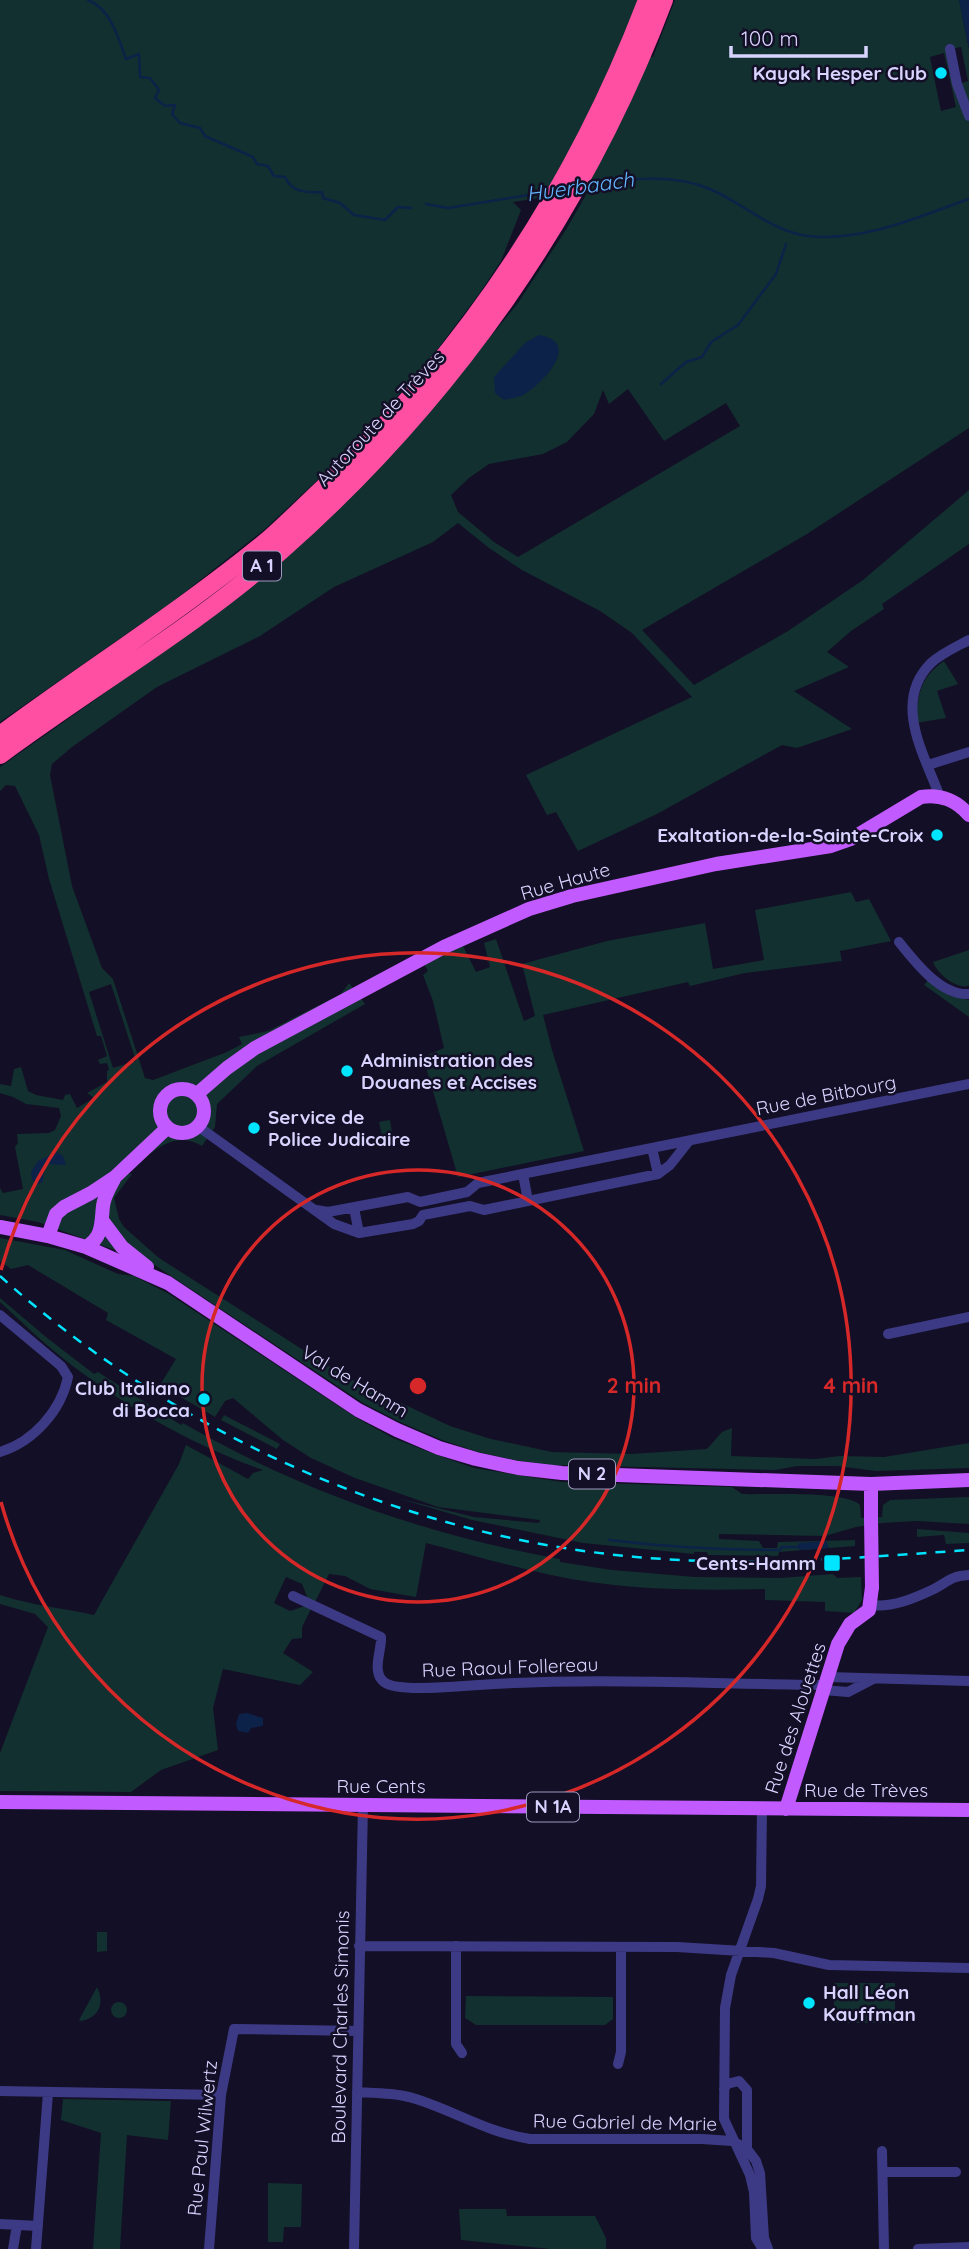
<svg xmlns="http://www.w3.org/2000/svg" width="969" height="2249" font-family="Quicksand,sans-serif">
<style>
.green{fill:#12302f;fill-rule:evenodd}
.water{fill:#0c2248}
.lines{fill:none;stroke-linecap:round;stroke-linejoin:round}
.stream{stroke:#0c2248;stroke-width:2.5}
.minor{stroke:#3d3a85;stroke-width:10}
.major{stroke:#c25bff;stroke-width:14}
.highway{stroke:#ff4fa3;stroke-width:18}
.rail{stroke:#00e5ff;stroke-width:2.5;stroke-dasharray:10 9;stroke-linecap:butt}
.major-bridge{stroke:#c25bff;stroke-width:14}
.ring{fill:none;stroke:#d62828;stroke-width:3.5}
.poi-dot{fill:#00e5ff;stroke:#130f26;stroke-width:2.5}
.labels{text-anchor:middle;stroke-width:5;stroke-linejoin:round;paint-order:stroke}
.shield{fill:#130f26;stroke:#9e99be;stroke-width:2}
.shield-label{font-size:18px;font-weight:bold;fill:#d9d4ff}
.poi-label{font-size:19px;font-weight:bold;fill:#d9d4ff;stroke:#130f26;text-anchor:end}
.street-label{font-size:19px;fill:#d9d4ff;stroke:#130f26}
.water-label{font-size:21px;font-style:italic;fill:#62b6ff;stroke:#130f26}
.centre{fill:#d62828;stroke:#130f26;stroke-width:3.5}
.ring-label{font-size:21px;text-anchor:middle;font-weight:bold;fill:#d62828;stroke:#130f26;stroke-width:5;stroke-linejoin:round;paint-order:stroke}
</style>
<rect width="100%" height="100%" fill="#130f26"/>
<path class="green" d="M0,0H638L617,52L653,57L675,0H959L969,49V428L807,534L642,630L694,685L788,631L863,580L969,490V544L882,604L884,609L851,631L827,652L849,667L794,691L852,729L797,748L782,745L655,815L578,851L556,812L547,815L526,775L692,697L632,633L600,611L522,570L489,548L458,523L433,542L334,587L260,636L157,687L72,747L52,764L50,775L72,886L102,968L113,979L145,1078L153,1080L227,1052L242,1044L239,1037L268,1031L341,994L349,983L365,1004L257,1066L217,1104L215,1127L202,1146C172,1128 149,1155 128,1174H132L114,1198L119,1219L124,1227L159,1258L344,1376L450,1426L491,1439L552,1452L631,1454L707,1449L722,1432L732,1428L731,1456L815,1459L840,1456L884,1457L969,1443V1468L876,1471L837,1466H797L775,1470L552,1465L519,1461L478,1452L442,1440L400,1422L363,1403L153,1264L38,1222L0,1215V1188L3,1193L23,1189L15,1147L18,1143L17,1134L49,1133L55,1130L61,1116L59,1108L26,1104L13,1097L0,1093V1084L11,1086L14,1069L21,1067L28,1091L36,1095L63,1100L65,1095L70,1094L77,1108L94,1098L87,1093L107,1082V1071L109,1070L107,1063L100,1064L98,1060L107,1056L101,1036H97L49,879L39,835L15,786L6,785L0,791V767L194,630L413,431L518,303L567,228L588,191L513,202L521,210L501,261L479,294L424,367L342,457L265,529L175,600L0,722ZM961,47L968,81L958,84L951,49ZM944,53L956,107L941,111L930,57ZM628,389L664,441L726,403L740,426L518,557L494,542L458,512L451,495L469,478L489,464L543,454L567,442L594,414L603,390L609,404ZM111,984L136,1061L113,1068L89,992Z
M944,661L958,684L937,691L946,718L916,723C918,695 919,678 944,661Z
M851,892L856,902L869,899L891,941L840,951L842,961L745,973L690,986L688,982L543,1015L552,1050L584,1151L458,1177L423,1057L444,1048L433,1001L423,975L428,971L424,964L463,946L476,972L490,967L484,943L496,939L524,1021L535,1016L522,964L607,941L705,923L713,969L764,960L755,910Z
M969,950V986C955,989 938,974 933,962Z
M928,980L950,996L969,1000V1017L924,985Z
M390,1120L393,1139L383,1141L379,1122Z
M0,1238L65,1250L118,1274L134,1276L169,1294L355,1417L393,1438L437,1455L474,1468L562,1482L732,1487L742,1494C765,1495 846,1490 860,1505L861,1518L882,1517L883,1505L890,1500L969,1497V1524L917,1521L882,1523L856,1527L825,1536L719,1534V1539L759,1541L763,1548H777L778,1542L855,1540V1546L779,1552L778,1556L708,1555L707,1552H694V1554L583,1543L472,1520L397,1498L474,1517L539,1523L540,1520L438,1507L355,1478L311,1458L283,1440L233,1398L225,1401L215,1417L160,1385L176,1359L106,1320L108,1313L28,1265L11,1269L0,1261Z
M0,1298L46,1337L94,1374L98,1372L181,1425L183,1423C300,1491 427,1535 560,1559V1562L612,1570L695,1577L780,1578L833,1574L837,1578L861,1577L862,1600L854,1613L825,1611V1602L765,1600V1589C694,1591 621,1590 551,1575C509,1566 468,1554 426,1543L416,1597L370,1589L345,1576L329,1574L315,1602L308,1599L302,1584L286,1577L274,1603L290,1611L305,1606L311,1609L302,1627V1638L292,1639L283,1653L313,1672L300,1685L223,1669L213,1708L218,1750L161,1770L131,1792L0,1791V1753L48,1627L35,1614L0,1604V1595C30,1605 62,1608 94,1615L179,1464L186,1445L248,1479L253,1473L263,1470C192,1445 124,1406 65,1360C42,1342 21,1321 0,1302Z
M224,1415L280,1444L277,1449L221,1420Z
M917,1529L969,1533V1543L946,1544L944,1535L917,1537Z
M97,1932H107V1951L97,1952Z
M834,1983H895V2023H834Z
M97,1987C105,2003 99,2018 81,2021L79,2020Z
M466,1996L613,1997V2019L605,2025H476L465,2018Z
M111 2010a8 8 0 1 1 16 0a8 8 0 1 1-16 0Z
M63,2099L171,2101L168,2140L127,2135L120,2249H93L101,2133L61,2120Z
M268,2183L302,2184L301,2227H284L283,2242H268Z
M459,2209H506L507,2216H595L606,2238V2249H551L461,2240Z"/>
<path class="water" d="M959,0H969V49Z
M539,335C582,342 544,382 525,394C519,398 511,398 504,400L495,393L494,377L525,343Z
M57,1152L63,1156L66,1165L48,1164L44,1169L43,1182L38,1184L32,1180L31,1172L38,1161Z
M826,1541L829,1548L800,1550L797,1547L799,1543Z
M247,1713L263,1718V1726L251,1728L248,1733L238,1731L236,1724L239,1714Z"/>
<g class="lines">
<path class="stream" d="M88,0C111,9 118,37 126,59L139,54L140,77L150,78L159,90L155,98L165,106L175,105L172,114L180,123L200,128L205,136L253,157L257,164L268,166L274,176L285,177C292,193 308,193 322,192L323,198L340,203L354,215L385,220L398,207L411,208
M585,186C627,179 671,172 712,190C744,204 773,232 808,236C863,242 918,217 969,199
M426,204L448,208L547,192
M661,384L686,362L702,357L711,342L738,325L776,274L786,244
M609,1540C665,1547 724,1550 780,1550L782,1547H797"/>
<path class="minor" d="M950,49L957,84L969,116
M928,765L969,752
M940,797C924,754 892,702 931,663C942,653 956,647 969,640
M899,942C915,962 941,996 969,994
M199,1127L334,1224L359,1233L413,1224L419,1221L423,1215L470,1206L484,1210L658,1174L670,1165L689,1141
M652,1148L658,1174
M523,1174L528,1201
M354,1208L359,1233
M316,1210L328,1212L408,1197L420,1202L467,1192L478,1183L969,1084
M0,1315L61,1366L68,1377C61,1411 33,1442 0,1452
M888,1334L969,1317
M293,1596L381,1637C382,1650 371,1672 384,1682C397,1693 460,1686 479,1685C594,1677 709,1684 824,1685
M871,1605C892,1608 915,1598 934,1589C949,1581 951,1576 969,1575
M827,1677L969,1681
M823,1690L848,1692L873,1679
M762,1808L761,1886L758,1899L731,1975L725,2008L724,2119L750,2175L754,2192L756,2238L761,2246L765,2249
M359,1946L677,1947L774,1953L829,1965L969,1968
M456,1946V2044L462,2053
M618,2064L621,2052V1947
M724,2089L727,2084L739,2081L747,2090V2149
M0,2091L221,2095
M357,2092C377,2093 397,2093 416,2099C457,2112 486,2132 530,2139H702L732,2141L747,2149L756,2161L760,2173L764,2238L768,2249
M882,2151L884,2249
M883,2172H956
M0,2224L38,2226
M13,2249L17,2225
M36,2249L48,2093
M209,2249L221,2095L234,2029L358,2031
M354,2249L363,1805
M918,2249L969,2247"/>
<path class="major" d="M160 1111a22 22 0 1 1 44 0a22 22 0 1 1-44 0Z
M197,1094L227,1068L255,1048L444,947L529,909L572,896L716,864L831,846L851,839L921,797C941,794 956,800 969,815
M104,1223L122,1247L147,1267
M0,1227L48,1236L86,1247L168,1283L358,1410L397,1430L439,1448L476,1459L518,1468L562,1473L871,1484L969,1480
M48,1236L56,1214L64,1207L91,1193L115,1177L167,1128
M86,1247C103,1237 101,1224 103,1206C104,1196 110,1187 114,1179
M871,1484V1518
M0,1802L969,1810
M786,1809L838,1644L850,1624L869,1610L872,1587"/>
<path class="highway" d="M0,735C89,669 183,610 269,539C287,523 305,505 323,488C467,351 576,186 647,0
M0,755C93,686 195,627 282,550C452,400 584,212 664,0"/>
<path class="rail" d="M0,1276C181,1439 419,1544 663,1559C765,1566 867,1557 969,1550"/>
<path class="major-bridge" d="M871,1518L872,1587"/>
</g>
<g class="ring">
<circle cx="418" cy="1386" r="216"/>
<path d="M1 1270A433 433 0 1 1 1 1502"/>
</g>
<g class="poi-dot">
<circle cx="941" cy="73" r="7"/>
<circle cx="937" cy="835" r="7"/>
<circle cx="347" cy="1071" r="7"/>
<circle cx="254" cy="1128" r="7"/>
<circle cx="204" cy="1399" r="7"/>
<rect x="823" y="1554" width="18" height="18" rx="3.5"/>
<circle cx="809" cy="2003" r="7"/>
</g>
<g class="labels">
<g class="shield">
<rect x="243" y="551.5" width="38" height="29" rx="5"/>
<rect x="569" y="1459.5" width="46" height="29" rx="5"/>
<rect x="527" y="1792.5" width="52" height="29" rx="5"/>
</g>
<g class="shield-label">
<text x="262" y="572">A 1</text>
<text x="592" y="1480">N 2</text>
<text x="553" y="1813">N 1A</text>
</g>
<g class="poi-label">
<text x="927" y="80">Kayak Hesper Club</text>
<text x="923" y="842">Exaltation-de-la-Sainte-Croix</text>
<text x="361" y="1067" text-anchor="start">Administration des<tspan x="361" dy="22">Douanes et Accises</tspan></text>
<text x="268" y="1124" text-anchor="start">Service de<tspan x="268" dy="22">Police Judicaire</tspan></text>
<text x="190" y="1395">Club Italiano<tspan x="190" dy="22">di Bocca</tspan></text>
<text x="816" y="1570">Cents-Hamm</text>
<text x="823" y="1999" text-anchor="start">Hall Léon<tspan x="823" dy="22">Kauffman</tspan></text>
</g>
<g class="street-label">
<text transform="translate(380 418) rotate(-47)" y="7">Autoroute de Trèves</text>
<text transform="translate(565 881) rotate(-16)" y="7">Rue Haute</text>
<text transform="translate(826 1095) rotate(-11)" y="7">Rue de Bitbourg</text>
<text transform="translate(355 1381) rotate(31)" y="7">Val de Hamm</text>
<text transform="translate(510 1667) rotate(-2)" y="7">Rue Raoul Follereau</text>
<text transform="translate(795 1718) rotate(-72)" y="7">Rue des Alouettes</text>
<text x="381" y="1793">Rue Cents</text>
<text x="866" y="1797">Rue de Trèves</text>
<text transform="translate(340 2027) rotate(-89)" y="7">Boulevard Charles Simonis</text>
<text transform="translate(625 2122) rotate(1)" y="7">Rue Gabriel de Marie</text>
<text transform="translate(202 2138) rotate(-84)" y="7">Rue Paul Wilwertz</text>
</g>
<g class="water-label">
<text transform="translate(580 187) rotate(-8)" y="7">Huerbaach</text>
</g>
</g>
<circle cx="418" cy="1386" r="10" class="centre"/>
<g class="ring-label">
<text x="634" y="1393">2 min</text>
<text x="851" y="1393">4 min</text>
</g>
<path d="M731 46v10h135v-10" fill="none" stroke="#d9d4ff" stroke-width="3.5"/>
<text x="741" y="46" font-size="21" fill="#d9d4ff" stroke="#130f26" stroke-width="5" paint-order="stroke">100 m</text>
</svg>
